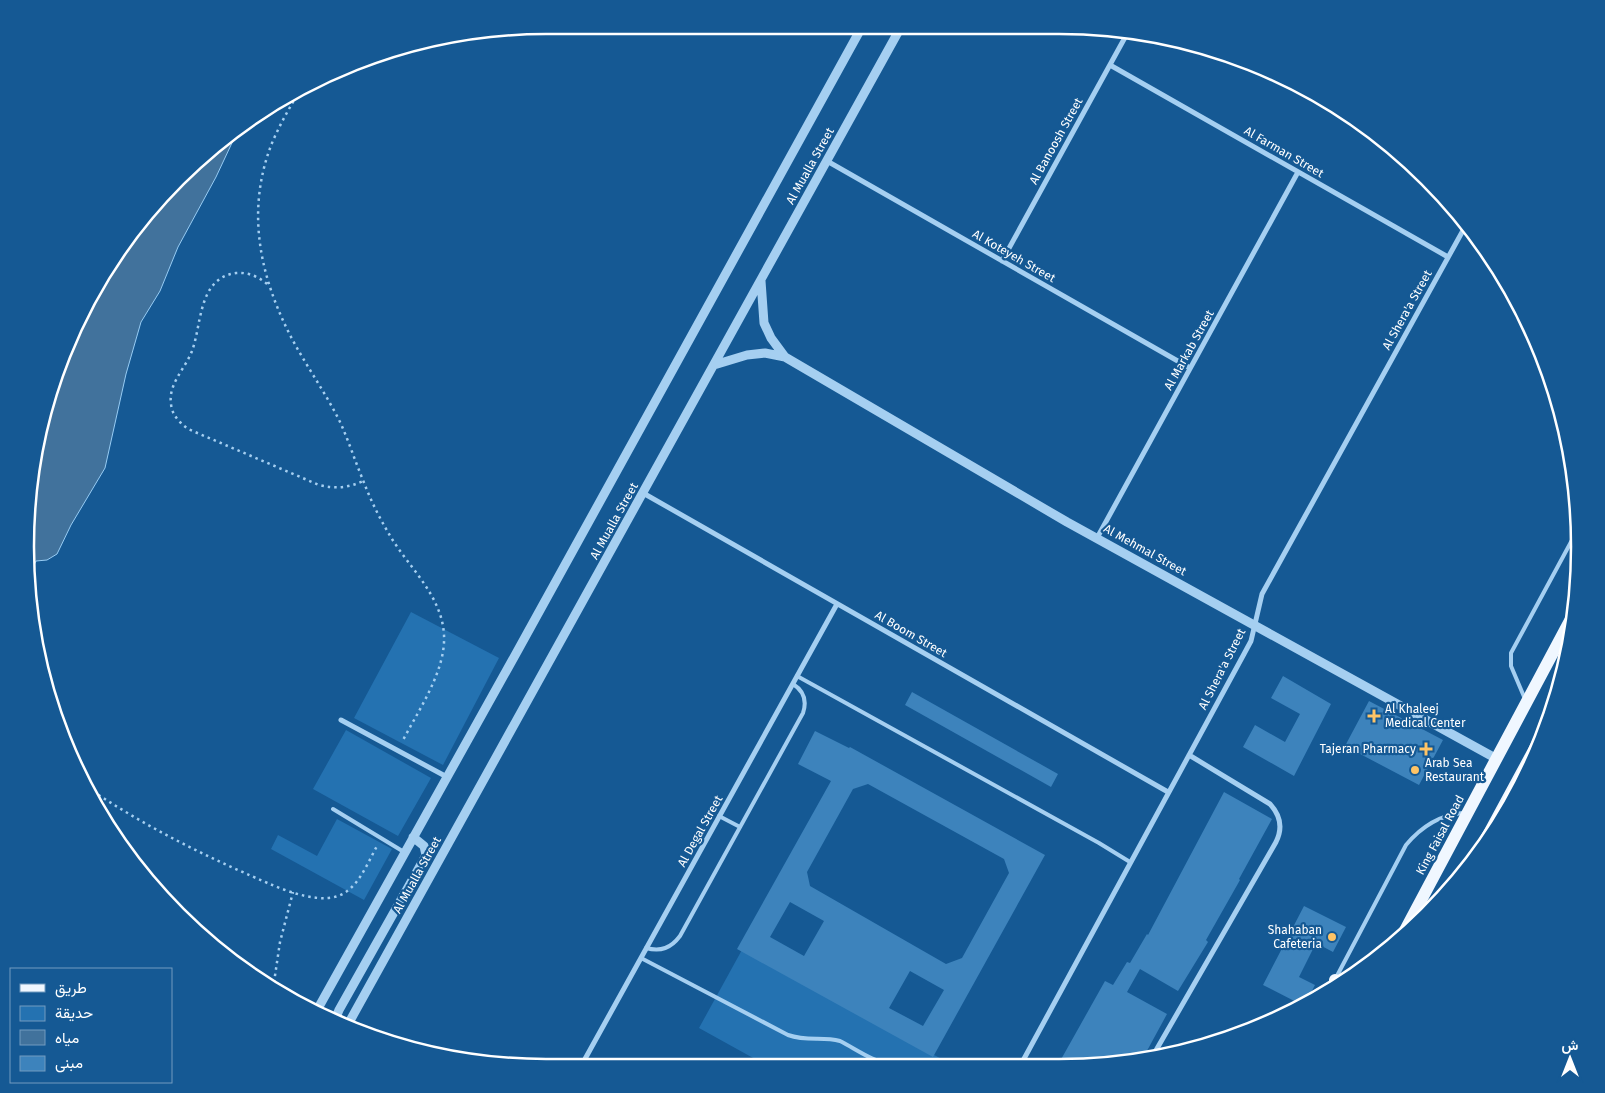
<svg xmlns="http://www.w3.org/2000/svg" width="1605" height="1093" font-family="'Fira Sans',Vazirmatn,sans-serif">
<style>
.green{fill:#2472b1}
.water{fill:#41729c;stroke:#97ccf4}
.building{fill:#3d83bc;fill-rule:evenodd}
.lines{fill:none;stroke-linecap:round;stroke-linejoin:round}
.path{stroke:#a5cff1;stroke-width:2.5;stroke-dasharray:2.5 4;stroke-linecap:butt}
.service{stroke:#a5cff1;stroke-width:4}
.minor{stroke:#a5cff1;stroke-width:5}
.tertiary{stroke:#a5cff1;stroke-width:9}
.primary{stroke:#f0f7ff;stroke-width:12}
.poi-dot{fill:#ffc466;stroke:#155994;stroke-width:2}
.labels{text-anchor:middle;stroke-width:4.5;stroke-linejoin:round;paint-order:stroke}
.street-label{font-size:12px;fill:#fff;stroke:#155994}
.poi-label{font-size:12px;fill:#fff;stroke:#155994;text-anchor:start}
.rim{fill:none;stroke:#fff;stroke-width:2.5}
</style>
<rect width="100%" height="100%" fill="#155994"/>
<path class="green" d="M411,612L499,658L443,765L354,718Z
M346,730L431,778L398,836L313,789Z
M337,819L392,849L364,900L271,849L278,835L317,856Z
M743,948L954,1066L953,1068H771L699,1028Z"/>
<path class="water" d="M238,130L216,177L178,247L160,291L141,322L126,374L105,468L71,525L57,554L47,560L36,561L26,581L29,479L65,347L95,286L154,203Z"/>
<path class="building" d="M1283,676L1331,704L1294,776L1243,747L1255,725L1285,742L1300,714L1271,698Z
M912,692L1058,774L1051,787L905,705Z
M1369,701L1443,740L1419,785L1345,746Z
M815,731L849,748L850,747L1045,855L933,1057L737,949L831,781L798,764ZM868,784L1004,859L1009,873L962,958L946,964L810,886L807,872L853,789ZM790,902L824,921L804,956L770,937ZM910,971L944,990L923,1026L889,1008Z
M1224,792L1272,819L1239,879L1240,880L1206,940L1208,942L1178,991L1140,969L1127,992L1167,1014L1142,1060L1067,1067L1059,1063L1105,981L1113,985L1127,962L1130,963L1147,934L1148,935Z
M1304,906L1346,927L1333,952L1316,943L1299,977L1315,985L1304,1006L1263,985Z"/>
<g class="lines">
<path class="path" d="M300,90C290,107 280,124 272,143C246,209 259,274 290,335C306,366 326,393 341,424C349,442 355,461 363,480C370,499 379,517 389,534C408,567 442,595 444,635C446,671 418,711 402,742
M267,284C258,276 247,272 236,273C198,278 202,324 192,351C185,369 168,384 171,404C172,415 179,422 188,429L319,485C335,489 348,488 363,481
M82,784C135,820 188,848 247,874C270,884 312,905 338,896C358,889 367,864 377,846
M273,989L280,942L293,892"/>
<path class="service" d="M797,676L1099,843L1130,862
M1525,699L1511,666V653L1578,529
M333,809L404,852
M719,816L740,827
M646,948C661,952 671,948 680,936L803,713C807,701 804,691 793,684
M641,958L788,1035C808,1042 822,1036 840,1041C856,1049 873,1062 891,1064C907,1066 920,1062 935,1068
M1329,991L1406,845C1421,827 1439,815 1463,813"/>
<path class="minor" d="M1110,65L1448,257
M827,161L1190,368
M1002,261L1128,32
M643,493L1168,792
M1097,538L1298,172
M341,720L447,777
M1151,1059L1276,842C1283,828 1281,816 1270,804L1189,755
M580,1068L837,604
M1019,1068L1244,654L1251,641L1262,594L1466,225"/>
<path class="tertiary" d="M761,281L764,323L771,338L785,357
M714,365L747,355L765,353L785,357L1067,522L1497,759
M316,1012L518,650L863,25
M337,1023V1015L339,1010L424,859L426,855L424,846L413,837
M346,1028L902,25"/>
<path class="primary" d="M1480,850L1546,728
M1402,936L1573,615
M1335,980L1342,983"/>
</g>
<g class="poi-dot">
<path d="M1371.5 708.5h5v5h5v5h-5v5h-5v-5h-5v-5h5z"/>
<path d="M1423.5 741.5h5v5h5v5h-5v5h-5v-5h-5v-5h5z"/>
<circle cx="1415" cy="770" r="5"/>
<circle cx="1332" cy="937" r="5"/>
</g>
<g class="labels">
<g class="street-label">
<text transform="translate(1056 141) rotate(-61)" y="4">Al Banoosh Street</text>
<text transform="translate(1284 152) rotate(30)" y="4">Al Farman Street</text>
<text transform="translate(810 166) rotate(-61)" y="4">Al Mualla Street</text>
<text transform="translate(1014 256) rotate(30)" y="4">Al Koteyeh Street</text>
<text transform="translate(1407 310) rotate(-61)" y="4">Al Shera'a Street</text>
<text transform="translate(1189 350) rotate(-61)" y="4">Al Markab Street</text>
<text transform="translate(614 521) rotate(-61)" y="4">Al Mualla Street</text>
<text transform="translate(1145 550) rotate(29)" y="4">Al Mehmal Street</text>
<text transform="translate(911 634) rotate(30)" y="4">Al Boom Street</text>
<text transform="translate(1222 669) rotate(-63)" y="4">Al Shera'a Street</text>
<text transform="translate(700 831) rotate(-61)" y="4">Al Degal Street</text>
<text transform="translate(1440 835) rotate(-62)" y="4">King Faisal Road</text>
<text transform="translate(417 875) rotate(-61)" y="4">Al Mualla Street</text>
</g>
<g class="poi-label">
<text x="1385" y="713">Al Khaleej<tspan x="1385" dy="14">Medical Center</tspan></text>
<text x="1416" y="753" text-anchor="end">Tajeran Pharmacy</text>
<text x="1425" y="767">Arab Sea<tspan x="1425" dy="14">Restaurant</tspan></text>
<text x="1322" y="934" text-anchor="end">Shahaban<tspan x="1322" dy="14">Cafeteria</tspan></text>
</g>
</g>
<path d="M0 0H1605V1093H0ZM546 34H1059A512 512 0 0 1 1571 546V547A512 512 0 0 1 1059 1059H546A512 512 0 0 1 34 547V546A512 512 0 0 1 546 34Z" fill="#155994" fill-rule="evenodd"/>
<path class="rim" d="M546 34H1059A512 512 0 0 1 1571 546V547A512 512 0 0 1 1059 1059H546A512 512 0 0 1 34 547V546A512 512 0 0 1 546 34Z"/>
<rect x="10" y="968" width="162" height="115" fill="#155994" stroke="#739bbf"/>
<rect x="20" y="984" width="25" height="8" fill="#f0f7ff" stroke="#739bbf"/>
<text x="55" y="993" font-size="15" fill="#ffffff">طريق</text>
<rect x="20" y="1006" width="25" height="15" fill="#2472b1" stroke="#739bbf"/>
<text x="55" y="1018" font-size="15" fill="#ffffff">حديقة</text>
<rect x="20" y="1030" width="25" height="15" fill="#41729c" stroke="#739bbf"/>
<text x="55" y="1043" font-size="15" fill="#ffffff">مياه</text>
<rect x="20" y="1056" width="25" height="15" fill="#3d83bc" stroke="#739bbf"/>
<text x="55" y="1068" font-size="15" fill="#ffffff">مبنى</text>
<g transform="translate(1570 1058)" stroke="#155994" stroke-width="4" paint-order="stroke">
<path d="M0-4L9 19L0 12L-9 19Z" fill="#ffffff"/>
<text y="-8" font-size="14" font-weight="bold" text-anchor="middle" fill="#ffffff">ش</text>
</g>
</svg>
